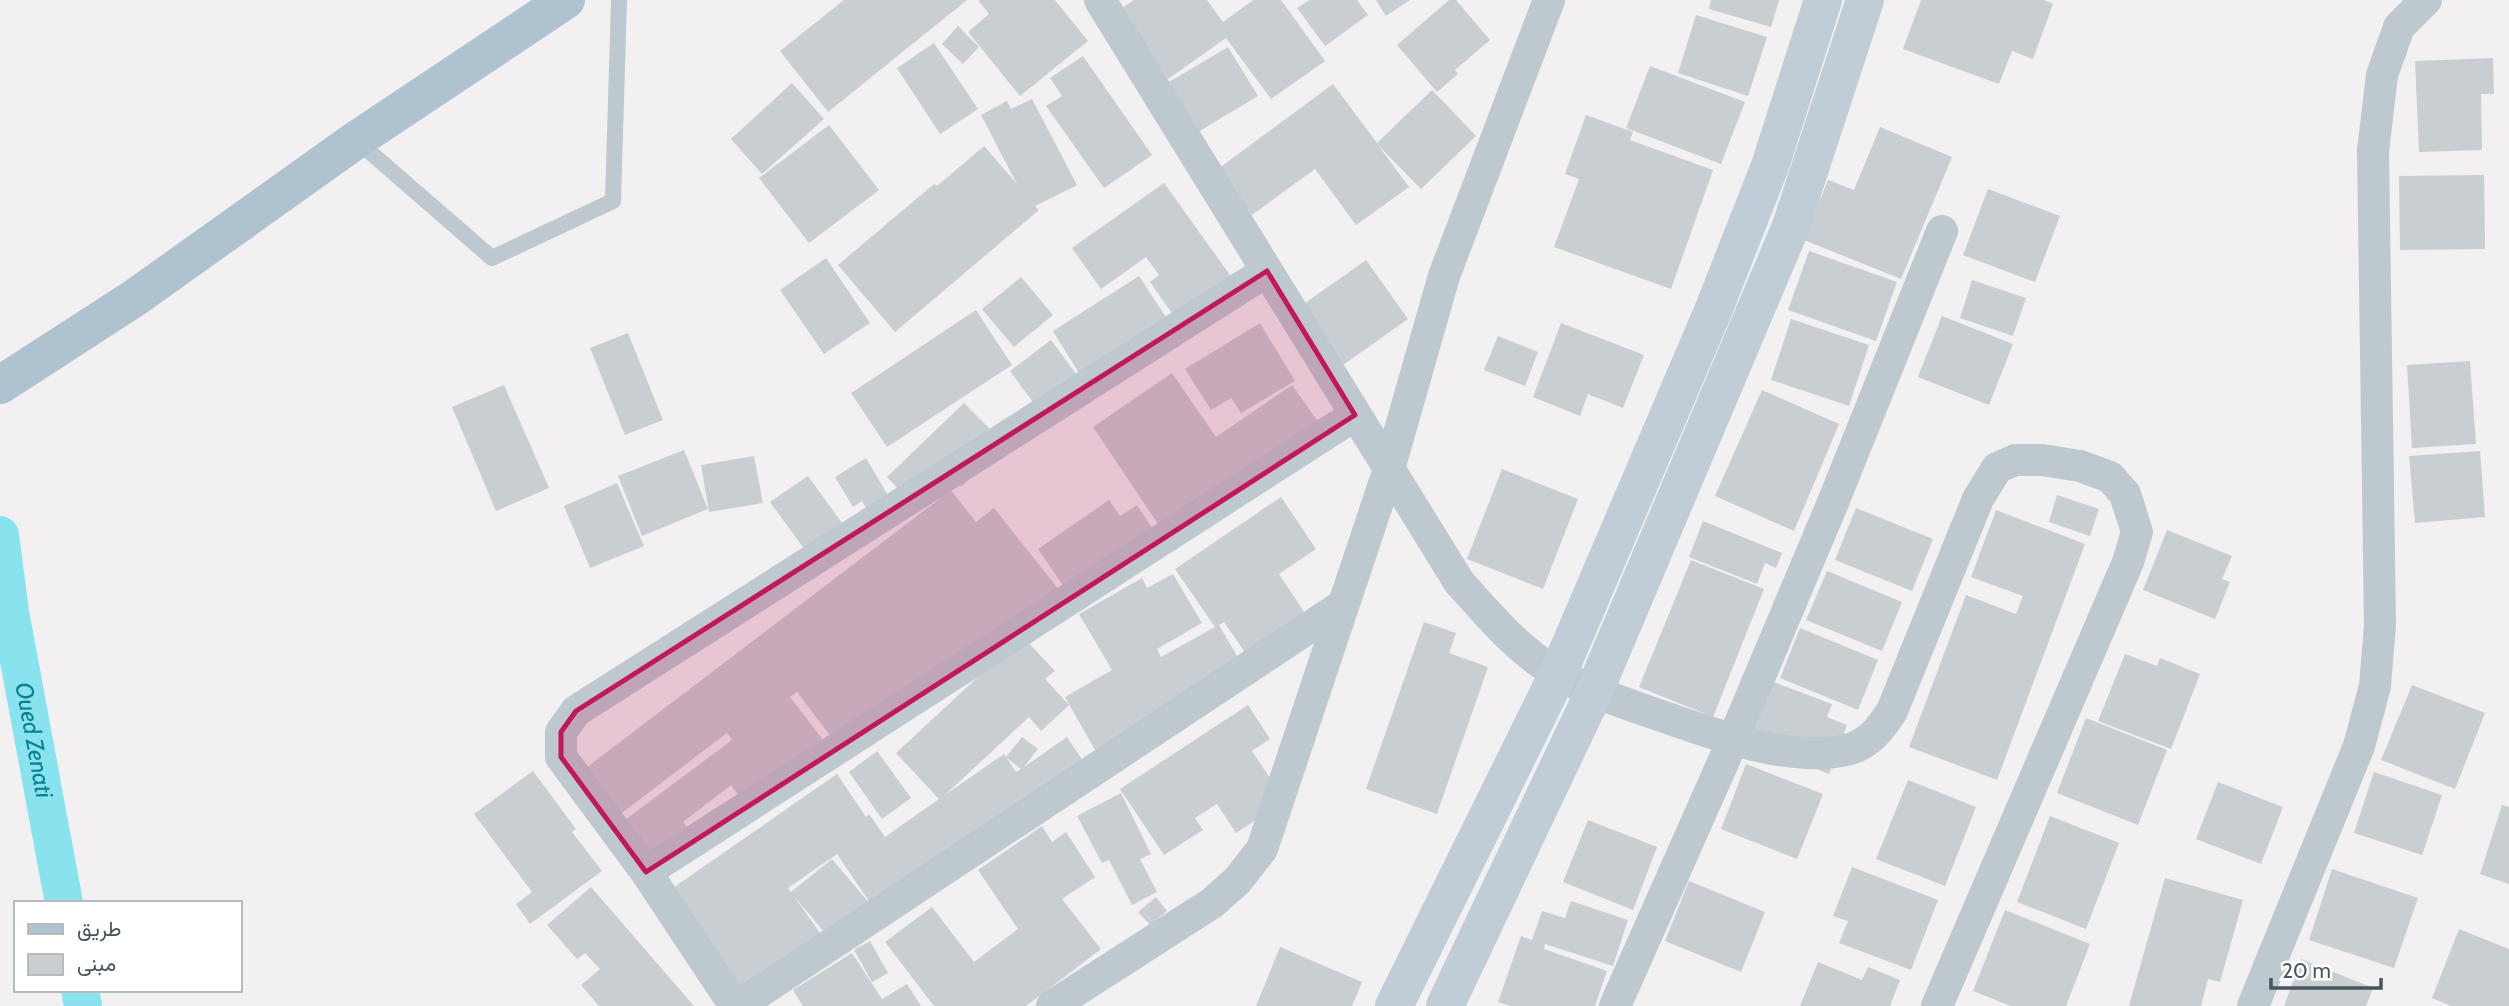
<svg xmlns="http://www.w3.org/2000/svg" width="2509" height="1006" font-family="Cabin,Vazirmatn,sans-serif">
<style>
.lines{fill:none;stroke-linecap:round;stroke-linejoin:round}
.canal{stroke:#89e3ef;stroke-width:38}
.building{fill:#c9ced2}
.lane{stroke:#bdc9cf;stroke-width:16}
.street{stroke:#bdc9cf;stroke-width:32}
.secondary{stroke:#c0cdd7;stroke-width:38}
.primary{stroke:#afc2cf;stroke-width:38}
.marked{fill:#c2185b;fill-opacity:0.2;stroke:#c2185b;stroke-width:5;stroke-linejoin:round}
.labels{text-anchor:middle;stroke-width:6;stroke-linejoin:round;paint-order:stroke}
.water-label{font-size:24px;font-style:italic;fill:#0a8190;stroke:#fff}
</style>
<rect width="100%" height="100%" fill="#f2f0f0"/>
<g class="lines">
<g class="canal">
<path id="s1" d="M0,535L10,612L64,903"/>
<path d="M80,990L83,1006"/>
</g>
</g>
<path class="building" d="M844,0H967L828,112L780,51Z
M978,0H1055L1088,41L1020,96L968,32L989,14Z
M1134,0H1207L1223,22L1253,0H1281L1325,61L1271,99L1226,38L1168,79L1119,10Z
M1309,0H1357L1368,15L1325,46L1297,8Z
M1376,0H1410L1386,16Z
M1449,0H1456L1490,40L1455,70L1458,74L1437,92L1397,45Z
M1711,0H1779L1771,27L1709,9Z
M1921,0H2044L2053,4L2033,59L2012,51L1999,84L1903,49Z
M1696,15L1767,37L1748,96L1678,73Z
M958,26L979,47L963,64L942,44Z
M934,43L978,109L940,134L897,68Z
M1228,47L1258,96L1198,132L1169,82Z
M1083,56L1152,155L1104,188L1046,106L1062,96L1050,78Z
M2493,58L2494,94H2481L2482,150L2419,152L2415,61Z
M1650,66L1745,102L1721,164L1626,128Z
M792,83L824,119L762,174L731,139Z
M1333,84L1377,143L1432,90L1476,136L1421,189L1378,145L1409,187L1356,225L1315,169L1252,215L1218,169Z
M1032,99L1077,185L1035,206L1039,210L895,332L838,265L934,184L937,186L984,146L1017,184L981,115L1007,101L1011,109Z
M1586,115L1633,132L1630,140L1713,170L1671,289L1554,247L1579,179L1565,174Z
M829,125L879,190L809,243L759,178Z
M1880,127L1952,157L1901,279L1804,240L1828,180L1854,190Z
M2484,175L2485,249L2400,250L2399,176Z
M1164,183L1245,296L1188,336L1150,282L1159,275L1146,257L1101,289L1072,248Z
M1988,189L2060,216L2035,282L1963,255Z
M1809,251L1897,282L1876,341L1788,310Z
M826,258L870,323L824,354L780,290Z
M1366,260L1408,319L1343,365L1301,306Z
M1139,276L1181,340L1093,396L1053,331Z
M1021,277L1053,315L1014,347L982,309Z
M1972,280L2026,298L2013,336L1960,318Z
M976,310L1012,365L887,447L851,393Z
M1942,316L2013,344L1989,405L1918,377Z
M1791,319L1869,345L1849,406L1771,380Z
M1260,323L1295,381L1241,413L1231,398L1211,410L1185,369Z
M1561,323L1644,355L1623,408L1588,394L1580,416L1533,397Z
M628,333L663,420L625,435L590,348Z
M1498,336L1538,352L1525,386L1484,370Z
M1051,340L1091,394L1049,424L1010,371Z
M2470,361L2476,444L2412,448L2407,365Z
M1172,373L1216,437L1292,385L1324,430L1164,533L1093,427Z
M504,385L549,488L496,511L452,407Z
M1762,390L1839,424L1794,531L1715,496Z
M964,403L1005,444L961,487L949,474L915,507L887,477Z
M684,450L708,509L642,536L618,476Z
M2480,451L2485,517L2415,523L2409,456Z
M754,456L763,503L709,512L701,465Z
M866,458L896,509L874,522L862,501L853,507L835,477Z
M1502,469L1578,499L1543,589L1467,559Z
M808,476L842,523L805,550L770,502Z
M617,483L644,546L590,568L564,506Z
M951,490L976,522L994,508L1060,591L841,750L797,692L790,697L827,745L746,806L731,785L683,822L688,829L648,859L621,823L732,740L727,733L614,819L578,774Z
M2057,495L2099,509L2090,536L2049,522Z
M1281,497L1316,549L1279,574L1316,630L1257,670L1224,622L1219,625L1247,673L1107,771L1065,697L1112,670L1079,614L1142,578L1147,588L1173,574L1202,623L1157,649L1161,657L1215,627L1175,569Z
M1109,500L1120,516L1137,505L1158,537L1071,597L1038,549Z
M1856,508L1933,539L1912,591L1835,560Z
M1996,510L2085,544L1997,780L1909,747L1966,595L2016,614L2023,596L1971,577Z
M1703,521L1782,553L1776,568L1765,563L1757,584L1689,557Z
M2167,530L2232,556L2222,579L2230,582L2215,619L2143,590Z
M1691,560L1764,589L1713,717L1639,687Z
M1827,571L1902,602L1882,651L1806,620Z
M1424,622L1456,633L1449,653L1488,667L1437,814L1366,789Z
M1800,628L1878,660L1858,710L1780,678Z
M1022,636L1055,671L1045,679L1069,705L1041,731L1029,717L945,795L1004,754L1016,772L1021,769L1006,757L1022,737L1038,749L1024,767L1067,737L1087,767L877,913L837,854L788,888L791,892L832,859L871,905L830,939L794,896L825,940L731,1005L657,899L837,774L866,817L869,814L885,837L939,799L896,753Z
M2125,654L2157,666L2160,658L2200,674L2171,749L2098,721Z
M1773,682L1832,704L1827,717L1847,725L1829,774L1750,743Z
M2412,685L2485,713L2455,789L2381,760Z
M1248,705L1270,739L1252,751L1285,801L1236,833L1217,804L1195,818L1203,830L1164,855L1120,789Z
M2086,718L2167,750L2138,825L2057,793Z
M877,751L911,798L882,819L849,772Z
M1746,764L1823,794L1797,859L1721,829Z
M533,771L576,829L572,832L602,871L530,924L516,904L532,892L474,814Z
M2374,772L2442,795L2422,855L2354,833Z
M1908,780L1976,807L1945,886L1876,859Z
M2218,782L2283,807L2261,864L2196,839Z
M1121,793L1151,854L1140,859L1157,892L1132,905L1109,860L1102,863L1077,816Z
M2502,805L2509,807V884L2480,874Z
M2050,816L2119,843L2086,929L2017,902Z
M1588,820L1657,847L1633,910L1563,882Z
M1042,826L1052,842L1066,832L1095,877L1062,899L1101,949L1026,1006H934L885,942L932,907L974,962L1018,929L978,870Z
M1852,867L1938,900L1911,970L1839,943L1848,921L1833,916Z
M2332,869L2418,898L2394,968L2309,940Z
M2165,878L2243,900L2220,982L2208,979L2201,1006H2129Z
M1689,881L1765,912L1741,972L1665,941Z
M591,887L694,1006H599L581,985L600,969L585,953L577,959L547,925Z
M1156,897L1167,911L1150,925L1138,912Z
M1571,901L1628,920L1613,966L1545,944L1544,949L1607,971L1595,1006H1511L1498,1002L1521,936L1532,940L1542,911L1565,918Z
M2005,910L2090,944L2066,1006H2011L1973,991Z
M2459,929L2509,949V1006H2451L2432,998Z
M870,941L888,973L872,982L854,950Z
M1280,947L1362,982L1352,1006H1256Z
M852,953L882,999L907,984L921,1006H803L793,990Z
M2301,959L2373,988L2366,1006H2284Z
M1818,962L1862,980L1868,967L1900,980L1890,1006H1800Z"/>
<g class="lines">
<path class="lane" d="M356,140L492,258L613,201L619,0"/>
<path class="street" d="M1100,0L1459,582C1489,615 1520,653 1560,675C1589,692 1622,702 1653,713C1709,732 1791,765 1850,749C1870,743 1881,728 1892,711L1978,499L1997,468L2015,460H2042L2080,466L2110,477L2125,494L2137,532L2128,562L1937,1006
M646,872L1355,415
M735,1006L646,872L561,757V732L576,711L1267,271
M738,1006L1343,605
M1052,1006L1212,903L1237,881L1262,849L1389,469L1444,276L1549,0
M1615,1006L1733,740L1834,500L1942,231
M2253,1006L2359,746L2375,686L2380,625L2373,151L2382,75L2399,27L2426,0"/>
<path class="secondary" d="M1394,1006L1558,674L1713,311L1770,166L1823,0
M1445,1006L1594,692L1791,226L1865,0"/>
<path class="primary" d="M0,385L133,299L356,140L566,0"/>
</g>
<path class="marked" d="M1267,271L1355,415L646,872L561,757V732L576,711Z"/>
<g class="labels">
<g class="water-label">
<text dy="8" stroke="none"><textPath href="#s1" startOffset="208">Oued Zenati</textPath></text>
</g>
</g>
<rect x="14" y="901" width="228" height="91" fill="#ffffff" stroke="#b5bbbf" stroke-width="2"/>
<rect x="28" y="924" width="35" height="10" fill="#afc2cf" stroke="#b5bbbf" stroke-width="2"/>
<text x="77" y="936" font-size="21" fill="#47555e">طريق</text>
<rect x="28" y="954" width="35" height="21" fill="#c9ced2" stroke="#b5bbbf" stroke-width="2"/>
<text x="77" y="971" font-size="21" fill="#47555e">مبنى</text>
<path d="M2271 978v10h110v-10" fill="none" stroke="#47555e" stroke-width="3.5"/>
<text x="2282" y="978" font-size="21" fill="#47555e" stroke="#ffffff" stroke-width="5" paint-order="stroke">20 m</text>
</svg>
